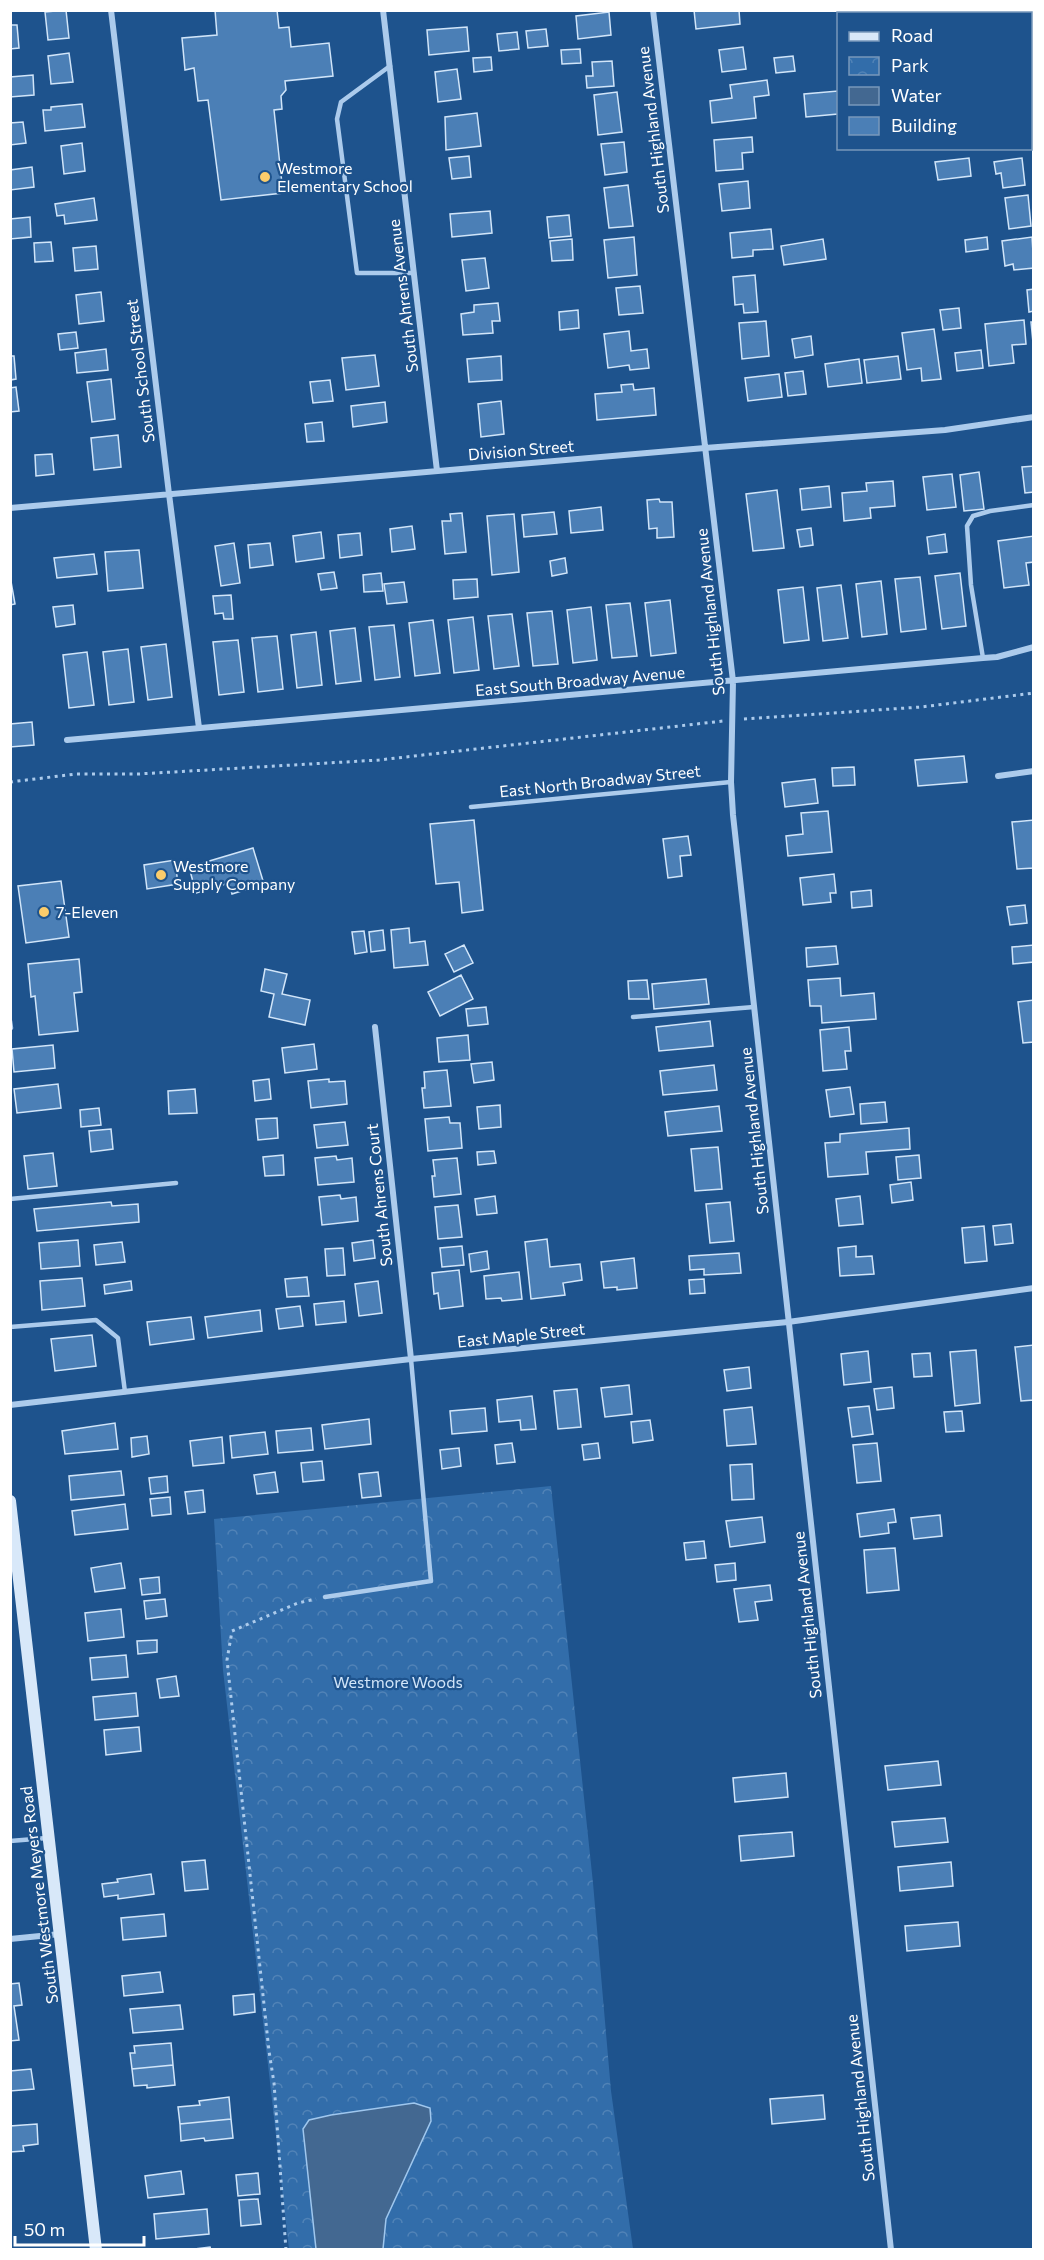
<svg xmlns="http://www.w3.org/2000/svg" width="1044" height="2260" font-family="Commissioner,sans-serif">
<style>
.park{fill:url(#park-crowns)}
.water{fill:#436891;stroke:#9fc7ee;stroke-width:1.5}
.building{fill:#4b7fb6;stroke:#d1e5f9;stroke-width:1.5}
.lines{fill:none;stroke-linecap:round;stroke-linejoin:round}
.path{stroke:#accbec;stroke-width:3;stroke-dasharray:3 4.5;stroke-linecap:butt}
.lane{stroke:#accbec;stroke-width:4.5}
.street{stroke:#accbec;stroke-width:6}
.secondary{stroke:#d8e8f9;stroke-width:12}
.poi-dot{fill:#fbcc6b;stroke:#1e538d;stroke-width:2}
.labels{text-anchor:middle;stroke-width:4.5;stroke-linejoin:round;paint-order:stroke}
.street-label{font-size:16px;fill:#fff;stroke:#1e538d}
.poi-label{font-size:16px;fill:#fff;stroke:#1e538d;text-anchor:start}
.park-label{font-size:16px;fill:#d1e5f9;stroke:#1e538d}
</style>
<defs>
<pattern id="park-crowns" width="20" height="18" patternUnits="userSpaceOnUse" patternTransform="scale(1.5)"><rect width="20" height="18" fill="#326daa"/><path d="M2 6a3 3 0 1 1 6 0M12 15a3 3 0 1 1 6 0" fill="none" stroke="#5183b7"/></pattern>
</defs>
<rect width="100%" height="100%" fill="#1e538d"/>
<path class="park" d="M551,1486L593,1883L611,2091L633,2249H289L223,1670L214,1519Z"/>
<path class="water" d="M414,2103L430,2108L431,2121L386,2219L383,2249H316L303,2129L309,2120L331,2115Z"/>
<path class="building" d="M66,10L69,38L48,40L45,12Z
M215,10H277L279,28L289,27L291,47L329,43L333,76L285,81L286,90L281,96L282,109L274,110L283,193L221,200L208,100L198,101L194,68L185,70L182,38L217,35Z
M694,10H739L740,24L696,29Z
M967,10H1006L1007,14H968Z
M952,11V14H933V12Z
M609,12L611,35L578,39L576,16Z
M10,25H17L19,48L10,49Z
M467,27L469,51L429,55L427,30Z
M546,29L548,46L528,48L526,31Z
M517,32L519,49L499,51L497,34Z
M743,47L746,69L722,72L719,50Z
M580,49L581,63L562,64L561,50Z
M69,53L73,82L51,84L48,56Z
M793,56L795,71L776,73L774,58Z
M491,57L492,70L474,72L473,58Z
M612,61L614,86L587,88L586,76H593L592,62Z
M457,69L461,99L438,102L435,72Z
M33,75L34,95L10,97V77Z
M767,80L769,95L754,97L756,118L712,123L710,101L732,98L730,85Z
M838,91V114L806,117L804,94Z
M617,92L622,132L598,135L594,95Z
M82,104L85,127L45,131L43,110H51V107Z
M477,113L481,146L446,150L445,117Z
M23,122L26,143L10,145V123Z
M752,137L753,152L742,153L743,169L716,171L714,140Z
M624,142L627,172L605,175L601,144Z
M82,143L85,171L64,174L61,146Z
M469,156L471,177L452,179L449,158Z
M969,158L971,176L938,180L935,162Z
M1022,158L1025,185L1003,188L1001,173L996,174L994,162Z
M32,167L34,187L10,190V170Z
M748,181L750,208L722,211L719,184Z
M628,185L633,226L609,228L604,188Z
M1028,195L1031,226L1009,229L1005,198Z
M94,198L97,220L65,224L64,215L57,216L55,204Z
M490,211L492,233L452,237L450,214Z
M569,215L571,236L549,238L547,217Z
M30,217L31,237L10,239V219Z
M771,229L773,249L753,250V256L732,258L730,233Z
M634,237L637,275L608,278L604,240Z
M987,237L988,249L966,252L965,240Z
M1032,237L1034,268L1014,270L1013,264L1005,266L1002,241Z
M572,239L573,260L552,261L550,241Z
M823,239L826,259L784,265L781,246Z
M51,242L53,261L35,262L34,243Z
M96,246L98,269L75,271L73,248Z
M485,258L489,288L466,291L462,260Z
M755,275L758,312L744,313L743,304L735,305L733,277Z
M640,286L643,313L619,315L616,288Z
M1034,289V311L1029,312L1027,290Z
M101,292L104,321L79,324L76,295Z
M498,303L500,321H492L493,333L463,335L461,314L474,312V305Z
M959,308L961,328L943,330L940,310Z
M578,310L579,328L560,330L559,312Z
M1024,320L1026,344L1012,345L1014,363L989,366L985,324Z
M766,321L769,356L742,359L739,323Z
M1031,322H1034V353Z
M934,329L941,379L922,381L921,368L907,370L902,333Z
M629,331L631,351L647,349L649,368L630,370L629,365L608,368L604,334Z
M76,332L78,348L60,350L58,334Z
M811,336L813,355L795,358L792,339Z
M106,349L108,370L77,373L75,353Z
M981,350L983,368L957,371L955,353Z
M375,355L379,386L346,390L342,358Z
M10,356H14L16,379L10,380Z
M501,356L502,380L469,382L467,359Z
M898,356L901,379L867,383L864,360Z
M859,359L862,383L828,387L825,364Z
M803,371L806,394L788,396L785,373Z
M779,374L782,397L748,401L745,378Z
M111,379L115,419L92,422L87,382Z
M330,380L333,401L313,403L310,382Z
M633,384L634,390L654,388L656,415L597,420L595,394L622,392L621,385Z
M16,387L19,411L10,412V388Z
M501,401L504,434L481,437L478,404Z
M385,402L387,422L353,427L351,406Z
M322,422L324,441L307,442L305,424Z
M118,435L121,467L94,470L91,438Z
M52,454L54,474L36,476L35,455Z
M1034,466V492L1025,493L1022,467Z
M979,472L984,509L964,511L960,475Z
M952,474L956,507L927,510L923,477Z
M893,481L895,506L870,508L871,518L844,521L842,493L867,491L866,483Z
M829,486L831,507L802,510L800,489Z
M777,490L784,548L753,551L746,494Z
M659,499L660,502H672L674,537L657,538V528L649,529L647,500Z
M601,507L603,530L571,533L569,511Z
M554,512L557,534L524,537L522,515Z
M462,513L466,552L445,554L442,521H451L450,514Z
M514,514L519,572L492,575L487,516Z
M412,526L415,549L392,552L390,529Z
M811,528L813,545L800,547L797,530Z
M321,532L324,558L296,562L293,536Z
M360,533L362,555L340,558L338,535Z
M945,534L947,552L929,554L927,537Z
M1034,536V562L1026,563L1029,585L1004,588L998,541Z
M234,543L240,583L221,586L215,546Z
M270,543L273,565L250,568L248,545Z
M139,550L143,588L108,591L105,552Z
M94,554L97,574L57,578L54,558Z
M565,558L567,573L552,576L550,561Z
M334,572L337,588L321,590L318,574Z
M381,573L383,591L364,592L363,575Z
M960,573L966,626L942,629L935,576Z
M10,576L15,604L10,605Z
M920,577L926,629L901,632L895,579Z
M477,579L478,597L454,599L453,580Z
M881,581L887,634L862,637L856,584Z
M404,582L407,602L387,604L384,584Z
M841,585L848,638L823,641L817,588Z
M803,587L809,640L784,643L778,590Z
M231,595L233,619H224L223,613L215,614L213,596Z
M670,600L676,653L651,656L645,603Z
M630,603L637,656L612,658L606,605Z
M73,605L75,624L56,627L53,607Z
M591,607L597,660L573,663L567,610Z
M552,611L558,664L533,666L527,613Z
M512,614L519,666L494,669L488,616Z
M473,617L479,670L454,673L448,620Z
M433,620L440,673L415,676L409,623Z
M394,625L400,677L375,680L369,627Z
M355,628L361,681L336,684L330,631Z
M316,632L322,685L297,688L291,635Z
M277,636L283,689L258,692L252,638Z
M238,640L244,692L219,695L213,642Z
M166,644L172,697L148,700L141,647Z
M128,649L134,702L109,705L103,652Z
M87,652L94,705L69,708L63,655Z
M32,722L34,745L10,747V724Z
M964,756L967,782L918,786L915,760Z
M854,767L855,785L833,786L832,768Z
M815,779L818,803L785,807L782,783Z
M828,811L832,852L788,856L786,836L803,834L801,813Z
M474,820L483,910L462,913L459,882L436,884L430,824Z
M1034,820V868L1017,869L1012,822Z
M688,836L691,855L680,856L682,876L668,878L663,839Z
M253,848L264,884L232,894L229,883L196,893L189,867Z
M175,860L178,884L147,889L144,865Z
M834,874L836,893H830L831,902L803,905L800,878Z
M61,881L69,937L26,943L18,886Z
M871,890L872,906L852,908L851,892Z
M1025,905L1027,923L1010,925L1007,907Z
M409,928L410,943L425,941L428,965L394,968L391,930Z
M383,930L385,950L371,952L369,932Z
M364,931L367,952L355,954L352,932Z
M464,945L473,963L454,972L445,954Z
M1034,945V962L1013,964L1012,947Z
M836,946L838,964L807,967L806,948Z
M79,959L82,992L74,993L78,1031L39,1035L35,996L31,997L28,964Z
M265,969L287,974L282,994L310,1000L305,1025L269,1017L274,994L261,991Z
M461,975L473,999L440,1016L428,992Z
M840,978L841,996L874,993L876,1019L822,1023L821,1006H810L808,980Z
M706,979L709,1004L654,1009L652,984Z
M647,980L649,999H629L628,981Z
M1034,1000V1042L1023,1043L1018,1002Z
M486,1007L488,1024L468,1026L466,1009Z
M710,1021L713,1046L659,1051L656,1027Z
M849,1027L851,1051H845L847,1069L823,1071L820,1030Z
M468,1035L470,1060L439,1062L437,1038Z
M314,1044L317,1069L285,1073L282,1048Z
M53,1045L55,1068L14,1072L12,1049Z
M492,1062L494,1080L474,1083L471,1064Z
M714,1065L717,1090L663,1095L660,1071Z
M447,1070L451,1106L424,1108L422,1088H425L424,1072Z
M269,1079L271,1099L255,1101L253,1081Z
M329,1079V1082L345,1081L347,1104L311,1108L308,1081Z
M58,1084L61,1108L17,1113L14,1089Z
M850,1087L854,1114L830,1117L826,1090Z
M195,1089L197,1113L169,1114L168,1091Z
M885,1102L887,1122L861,1124L860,1104Z
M500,1105L501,1127L479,1129L477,1107Z
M719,1106L722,1131L668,1136L665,1112Z
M99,1108L101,1125L81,1127L80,1110Z
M449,1117L450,1123H460L462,1148L428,1151L425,1119Z
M277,1118L278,1138L258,1140L256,1119Z
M345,1122L348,1145L317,1148L314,1125Z
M909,1128L910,1149L866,1152L868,1174L828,1177L825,1143L840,1142V1134Z
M111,1129L113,1149L91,1152L89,1131Z
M718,1147L722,1189L695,1191L691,1149Z
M494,1151L496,1163L478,1165L477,1152Z
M53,1153L57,1186L28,1189L24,1156Z
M283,1155L284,1175L265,1176L263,1157Z
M919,1155L921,1178L898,1180L896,1157Z
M336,1156L337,1160L352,1158L354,1182L318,1185L315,1158Z
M457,1158L461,1194L434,1197L432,1176H435L433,1160Z
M911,1182L913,1200L892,1203L890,1185Z
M340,1195L341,1199L356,1197L358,1221L322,1225L319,1197Z
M495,1196L497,1213L477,1215L475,1199Z
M860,1196L863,1224L839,1226L836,1199Z
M111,1202L112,1206L138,1204L139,1222L37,1231L34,1209Z
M730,1202L734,1241L710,1243L706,1204Z
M458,1205L462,1237L438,1239L435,1207Z
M1011,1224L1013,1243L995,1245L993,1226Z
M984,1226L987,1261L965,1263L962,1228Z
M547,1239L550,1267L580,1264L582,1280L563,1283L565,1295L531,1299L525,1242Z
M78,1240L80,1266L41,1269L39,1243Z
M373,1240L375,1258L354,1261L352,1243Z
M122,1242L125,1262L96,1265L94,1245Z
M462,1246L464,1265L442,1267L440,1248Z
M856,1246V1257L872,1256L874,1274L840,1276L838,1248Z
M343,1248L345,1275L327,1276L325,1249Z
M487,1251L489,1269L471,1272L469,1254Z
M739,1253L741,1273L704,1275V1269L690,1270L689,1256Z
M634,1258L637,1288L617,1290V1287L604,1288L601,1262Z
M459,1270L463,1306L440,1309L438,1293L434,1294L432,1273Z
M519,1272L522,1299L502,1301L501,1298L486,1299L484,1276Z
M307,1277L309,1296L287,1297L285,1279Z
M82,1278L85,1306L42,1310L40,1281Z
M704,1279L705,1293L690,1294L689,1280Z
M131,1281L132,1290L105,1294L104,1285Z
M378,1281L382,1313L359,1316L355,1284Z
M344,1301L346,1322L316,1325L314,1304Z
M300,1306L303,1326L279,1329L276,1309Z
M260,1310L262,1331L208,1338L205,1317Z
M191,1317L194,1339L150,1345L147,1322Z
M92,1335L96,1366L55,1371L51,1339Z
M1034,1345V1400L1021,1401L1015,1347Z
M976,1350L980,1403L955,1406L950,1352Z
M868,1351L871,1382L844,1385L841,1354Z
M930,1353L932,1376L914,1377L912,1354Z
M749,1367L751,1388L727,1391L724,1370Z
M629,1385L632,1414L605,1417L601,1388Z
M892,1387L894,1408L877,1410L874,1389Z
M577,1389L581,1427L558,1429L554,1391Z
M532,1396L536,1429L521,1430L520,1420L499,1422L497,1400Z
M869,1406L873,1434L852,1437L848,1408Z
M752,1407L756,1444L727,1446L724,1410Z
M485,1408L487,1431L452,1434L450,1411Z
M962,1411L964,1431L946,1432L944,1412Z
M369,1419L371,1444L325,1449L322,1425Z
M650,1420L653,1440L633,1443L631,1422Z
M115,1423L118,1449L65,1454L62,1431Z
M311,1428L313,1450L278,1453L276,1431Z
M265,1432L268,1454L232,1458L230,1436Z
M147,1436L149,1454L132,1457L131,1438Z
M222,1437L224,1463L193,1466L190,1441Z
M512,1443L515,1462L497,1464L495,1445Z
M598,1443L600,1458L584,1460L582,1445Z
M877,1443L881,1481L857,1483L853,1445Z
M459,1448L461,1466L442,1469L440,1450Z
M322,1461L324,1480L303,1482L301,1463Z
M752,1464L754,1499L732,1500L730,1465Z
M121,1471L124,1495L71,1500L69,1476Z
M275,1472L278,1492L257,1494L254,1475Z
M378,1472L381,1496L362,1498L359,1474Z
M167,1476L168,1492L151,1494L149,1478Z
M203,1490L205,1512L188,1514L185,1492Z
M170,1497L171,1514L152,1516L150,1499Z
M125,1504L128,1529L75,1535L72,1511Z
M894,1509L896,1522L888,1523L889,1533L860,1537L857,1514Z
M940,1515L942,1536L914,1539L911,1518Z
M762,1517L765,1542L730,1547L726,1521Z
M704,1541L706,1558L686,1560L684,1543Z
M895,1548L899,1590L867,1593L864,1550Z
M121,1563L125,1588L95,1592L91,1568Z
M735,1563L736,1580L717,1582L715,1565Z
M159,1577L160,1593L142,1595L140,1579Z
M770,1585L772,1600L755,1602L758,1620L739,1622L734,1589Z
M165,1599L167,1616L146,1619L144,1601Z
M121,1609L124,1637L88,1641L85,1613Z
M157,1640V1652L138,1654L137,1641Z
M126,1655L128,1677L92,1680L90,1658Z
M176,1676L179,1696L160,1698L157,1679Z
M136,1693L138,1716L95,1720L93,1697Z
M139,1727L141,1751L106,1755L104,1730Z
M938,1761L941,1785L888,1790L885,1766Z
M786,1773L788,1797L735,1802L733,1778Z
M945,1818L948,1842L895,1847L892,1822Z
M792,1832L794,1856L741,1861L739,1836Z
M205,1860L208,1889L185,1891L182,1862Z
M951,1862L953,1886L900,1891L898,1867Z
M151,1874L154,1894L118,1899V1895L104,1897L102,1884L118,1882L117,1879Z
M164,1914L166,1936L123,1940L121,1918Z
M958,1922L960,1946L907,1951L905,1926Z
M160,1972L163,1992L124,1996L122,1976Z
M19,1983L22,2005L14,2006L19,2040L10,2041V1984Z
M254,1994L255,2012L234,2015L233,1996Z
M180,2005L183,2029L133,2033L130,2009Z
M171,2043L173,2065L132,2069L130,2053H135L134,2046Z
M173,2065L175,2085L147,2088V2085L134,2086L132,2069Z
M31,2069L34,2089L10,2091V2071Z
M823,2095L825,2119L772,2124L770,2099Z
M229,2097L231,2119L180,2124L178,2107L200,2105L199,2101Z
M231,2119L233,2138L205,2141L204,2138L181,2141L180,2124Z
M37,2124L38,2144L23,2146L24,2151L10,2152V2126Z
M181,2171L184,2194L148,2198L145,2176Z
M258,2173L260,2194L238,2196L236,2175Z
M258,2199L261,2224L241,2226L239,2200Z
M207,2209L209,2234L156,2239L154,2214Z
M210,2247L211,2250H186Z"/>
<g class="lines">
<path class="path" d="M744,719L921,707L1034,693
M10,782L76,774H138L379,760L723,721
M286,2250L274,2083L269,2051L227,1660L232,1631L298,1603L316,1599"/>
<path class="lane" d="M390,66L341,102L337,119L357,273H414
M983,658L971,585L967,526L973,516L990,511L1034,505
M471,807L731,782
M633,1017L754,1007
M10,1021L11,1028
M10,1199L176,1183
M10,1327L96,1320L118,1338L125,1392
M325,1597L431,1581L411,1359
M10,1841L47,1838"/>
<path class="street" d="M111,10L169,494L199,728
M383,10L437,471
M653,10L733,681L731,782L733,815L891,2250
M10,508L705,448L945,430L1034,417
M67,740L983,658L997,657L1034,647
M998,776L1034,771
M375,1027L411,1359
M10,1405L411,1359L788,1322L1034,1288
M10,1939L60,1934"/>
<path class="secondary" d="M10,1501L96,2250"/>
</g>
<g class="poi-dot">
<circle cx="265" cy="177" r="6"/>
<circle cx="161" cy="875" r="6"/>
<circle cx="44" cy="912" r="6"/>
</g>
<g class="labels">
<g class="street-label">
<text transform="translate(653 130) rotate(-97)" y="6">South Highland Avenue</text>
<text transform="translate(403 296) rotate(-97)" y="6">South Ahrens Avenue</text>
<text transform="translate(140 371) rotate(-97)" y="6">South School Street</text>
<text transform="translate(521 450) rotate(-5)" y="6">Division Street</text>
<text transform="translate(710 612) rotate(-96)" y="6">South Highland Avenue</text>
<text transform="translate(580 681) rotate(-5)" y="6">East South Broadway Avenue</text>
<text transform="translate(600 781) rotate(-6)" y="6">East North Broadway Street</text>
<text transform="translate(754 1131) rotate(-96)" y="6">South Highland Avenue</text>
<text transform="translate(379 1195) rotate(-96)" y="6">South Ahrens Court</text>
<text transform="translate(521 1335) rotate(-6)" y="6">East Maple Street</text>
<text transform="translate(807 1615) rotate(-96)" y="6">South Highland Avenue</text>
<text transform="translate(39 1895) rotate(-97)" y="6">South Westmore Meyers Road</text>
<text transform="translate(860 2098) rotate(-96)" y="6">South Highland Avenue</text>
</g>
<g class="poi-label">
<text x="277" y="174">Westmore<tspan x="277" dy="18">Elementary School</tspan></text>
<text x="173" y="872">Westmore<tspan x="173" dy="18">Supply Company</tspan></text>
<text x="56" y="918">7-Eleven</text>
</g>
<g class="park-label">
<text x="398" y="1688">Westmore Woods</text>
</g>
</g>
<rect width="1044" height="2260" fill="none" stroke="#ffffff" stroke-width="24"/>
<rect x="837" y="12" width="195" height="138" fill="#1e538d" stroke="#7898bb" stroke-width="1.5"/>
<rect x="849" y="32" width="30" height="9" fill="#d8e8f9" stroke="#7898bb" stroke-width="1.5"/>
<text x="891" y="42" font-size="18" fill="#ffffff">Road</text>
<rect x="849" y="57" width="30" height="18" fill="url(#park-crowns)" stroke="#7898bb" stroke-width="1.5"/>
<text x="891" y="72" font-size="18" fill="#ffffff">Park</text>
<rect x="849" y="87" width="30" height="18" fill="#436891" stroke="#7898bb" stroke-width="1.5"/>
<text x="891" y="102" font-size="18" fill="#ffffff">Water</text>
<rect x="849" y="117" width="30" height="18" fill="#4b7fb6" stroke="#7898bb" stroke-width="1.5"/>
<text x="891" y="132" font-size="18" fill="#ffffff">Building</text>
<path d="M15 2236v9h129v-9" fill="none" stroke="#ffffff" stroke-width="3"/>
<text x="24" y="2236" font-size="18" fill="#ffffff" stroke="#1e538d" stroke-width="4.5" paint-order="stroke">50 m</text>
</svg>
